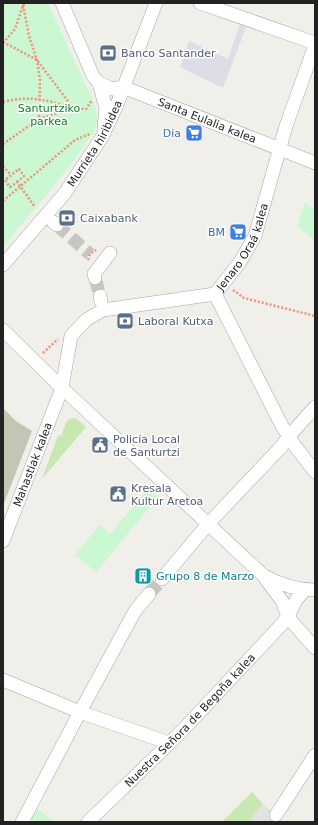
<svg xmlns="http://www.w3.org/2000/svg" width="318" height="825" font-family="'DejaVu Sans',sans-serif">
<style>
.construction{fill:#c4c6b5}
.grass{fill:#c8e7b3}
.park{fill:#cbf7d2}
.parking{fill:#e2e2e2}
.plaza{fill:#dedde7}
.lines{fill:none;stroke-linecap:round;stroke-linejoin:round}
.minor-tunnel{stroke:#c8c6c1;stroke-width:13;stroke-dasharray:13 6;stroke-linecap:butt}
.minor-casing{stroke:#a6a6a6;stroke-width:14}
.path{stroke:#f2917a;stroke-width:2.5;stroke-dasharray:2 2;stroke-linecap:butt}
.minor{stroke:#fff;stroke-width:13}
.labels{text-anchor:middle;stroke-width:3;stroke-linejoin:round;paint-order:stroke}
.service-label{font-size:11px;fill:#4e5e75;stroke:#fff;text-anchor:start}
.park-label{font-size:11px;fill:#137d25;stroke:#fff}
.street-label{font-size:11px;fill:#222;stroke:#fff}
.shop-label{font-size:11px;fill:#366cbe;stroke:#fff;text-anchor:end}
.culture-label{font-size:11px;fill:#0d838f;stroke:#fff;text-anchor:start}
</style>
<rect width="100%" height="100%" fill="#f1efe9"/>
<path class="construction" d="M3,408L16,421L32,431L3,506Z"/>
<path class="grass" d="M73,418L77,419L86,427L42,479L58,435L61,436L66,422L69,419Z
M252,792L263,804L254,814L250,822H222Z"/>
<path class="park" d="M3,3H48L92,99L96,110L97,122L94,132L65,172L3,247Z
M305,202L315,210V241L297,226Z
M149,487L158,497L96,572L75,555L100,524L110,534Z
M37,809L55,822H31Z"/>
<path class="parking" d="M263,804L283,822H250L254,814Z"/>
<path class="plaza" d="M240,24L246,27L223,88L180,67L189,41L228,59Z"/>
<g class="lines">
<path class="minor-tunnel" d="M57,225L90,254
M95,278L100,296
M149,594L162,579"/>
<g class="minor-casing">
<g id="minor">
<path d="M62,3L93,76L99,83L106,108L104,126"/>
<path d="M200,3L315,43"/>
<path id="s1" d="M99,83L112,89L123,87L315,163"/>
<path d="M53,222L57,225"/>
<path id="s2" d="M3,265L65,193L102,137L116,107L156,3"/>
<path d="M95,278L94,274L110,253"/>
<path d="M215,294L282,426L295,446L315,472"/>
<path d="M100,296L101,301"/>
<path d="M3,330L62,388L264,576C281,585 296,590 315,590"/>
<path id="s3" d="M3,541L62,388L71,336L86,320L103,310L215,294L240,262L255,236L286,126L315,45"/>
<path d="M265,578L282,601L288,616L293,623L315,648"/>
<path d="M162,579L208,524L282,446L289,436L315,407"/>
<path d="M3,680L80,712L169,743"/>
<path d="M276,815L315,755"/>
<path d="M22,822L80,712L135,611L149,594"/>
<path id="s4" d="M88,822L181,732L282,624L288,616L296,600L305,590"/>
</g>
</g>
<path class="path" d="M23,5L29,36L37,60L40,80L39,119
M3,42L37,60L73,108
M3,43L15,29L24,3
M3,102C31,95 46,100 73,108
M3,144L39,119L73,108L86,109L92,100
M3,166L11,175
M17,182L24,176L19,169L5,180L10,187L17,182L35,207
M3,201L75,140L90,134
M88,260L90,254L96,250
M233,290L244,298L315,316
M43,353L58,339"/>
<use href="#minor" class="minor"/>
</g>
<defs>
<g id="bank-square" transform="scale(0.9)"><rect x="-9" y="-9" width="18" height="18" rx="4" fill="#5c6f8a" stroke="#fff"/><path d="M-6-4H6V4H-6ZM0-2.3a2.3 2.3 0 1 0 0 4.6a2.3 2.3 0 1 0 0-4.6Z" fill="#fff"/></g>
<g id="supermarket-square" transform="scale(0.9)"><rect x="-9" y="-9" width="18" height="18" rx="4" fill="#3f7fe0" stroke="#fff"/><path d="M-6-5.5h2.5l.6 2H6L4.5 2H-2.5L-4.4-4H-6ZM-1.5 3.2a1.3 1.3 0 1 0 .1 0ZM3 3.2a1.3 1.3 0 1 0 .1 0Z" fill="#fff"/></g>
<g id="civic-square" transform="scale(0.9)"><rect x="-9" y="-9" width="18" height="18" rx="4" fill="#5c6f8a" stroke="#fff"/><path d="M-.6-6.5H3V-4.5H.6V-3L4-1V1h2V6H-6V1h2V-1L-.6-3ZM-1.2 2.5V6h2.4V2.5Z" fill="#fff"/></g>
<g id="building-square" transform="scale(0.9)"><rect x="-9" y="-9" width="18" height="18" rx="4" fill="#0f9aa8" stroke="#fff"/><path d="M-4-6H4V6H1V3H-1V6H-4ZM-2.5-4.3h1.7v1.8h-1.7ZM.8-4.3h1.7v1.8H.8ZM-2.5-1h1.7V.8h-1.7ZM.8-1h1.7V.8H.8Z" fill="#fff"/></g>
</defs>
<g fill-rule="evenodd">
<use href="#bank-square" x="108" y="53"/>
<use href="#supermarket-square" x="194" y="133"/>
<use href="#bank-square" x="67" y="218"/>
<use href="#supermarket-square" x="238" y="232"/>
<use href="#bank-square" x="125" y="321"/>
<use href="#civic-square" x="100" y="445"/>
<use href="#civic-square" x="118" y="494"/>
<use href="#building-square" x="143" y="576"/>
</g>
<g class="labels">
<g class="service-label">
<text x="121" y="57">Banco Santander</text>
<text x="80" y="222">Caixabank</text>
<text x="138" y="325">Laboral Kutxa</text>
<text x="113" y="443">Policía Local<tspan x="113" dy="13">de Santurtzi</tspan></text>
<text x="131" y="492">Kresala<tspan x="131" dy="13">Kultur Aretoa</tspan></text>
</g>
<g class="park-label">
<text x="49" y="112">Santurtziko<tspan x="49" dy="13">parkea</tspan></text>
</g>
<g class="street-label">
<text dy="4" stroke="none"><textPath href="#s1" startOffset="116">Santa Eulalia kalea</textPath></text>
<text dy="4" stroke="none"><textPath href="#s2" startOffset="153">Murrieta hiribidea</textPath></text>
<text dy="4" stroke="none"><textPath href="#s3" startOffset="427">Jenaro Oraá kalea</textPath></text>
<text dy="4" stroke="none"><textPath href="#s3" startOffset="82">Mahastiak kalea</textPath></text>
<text dy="4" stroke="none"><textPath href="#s4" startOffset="144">Nuestra Señora de Begoña kalea</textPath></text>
</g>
<g class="shop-label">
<text x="181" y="137">Dia</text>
<text x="225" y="236">BM</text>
</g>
<g class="culture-label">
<text x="156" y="580">Grupo 8 de Marzo</text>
</g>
</g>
<rect width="318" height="825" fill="none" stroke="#222222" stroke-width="8"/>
</svg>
